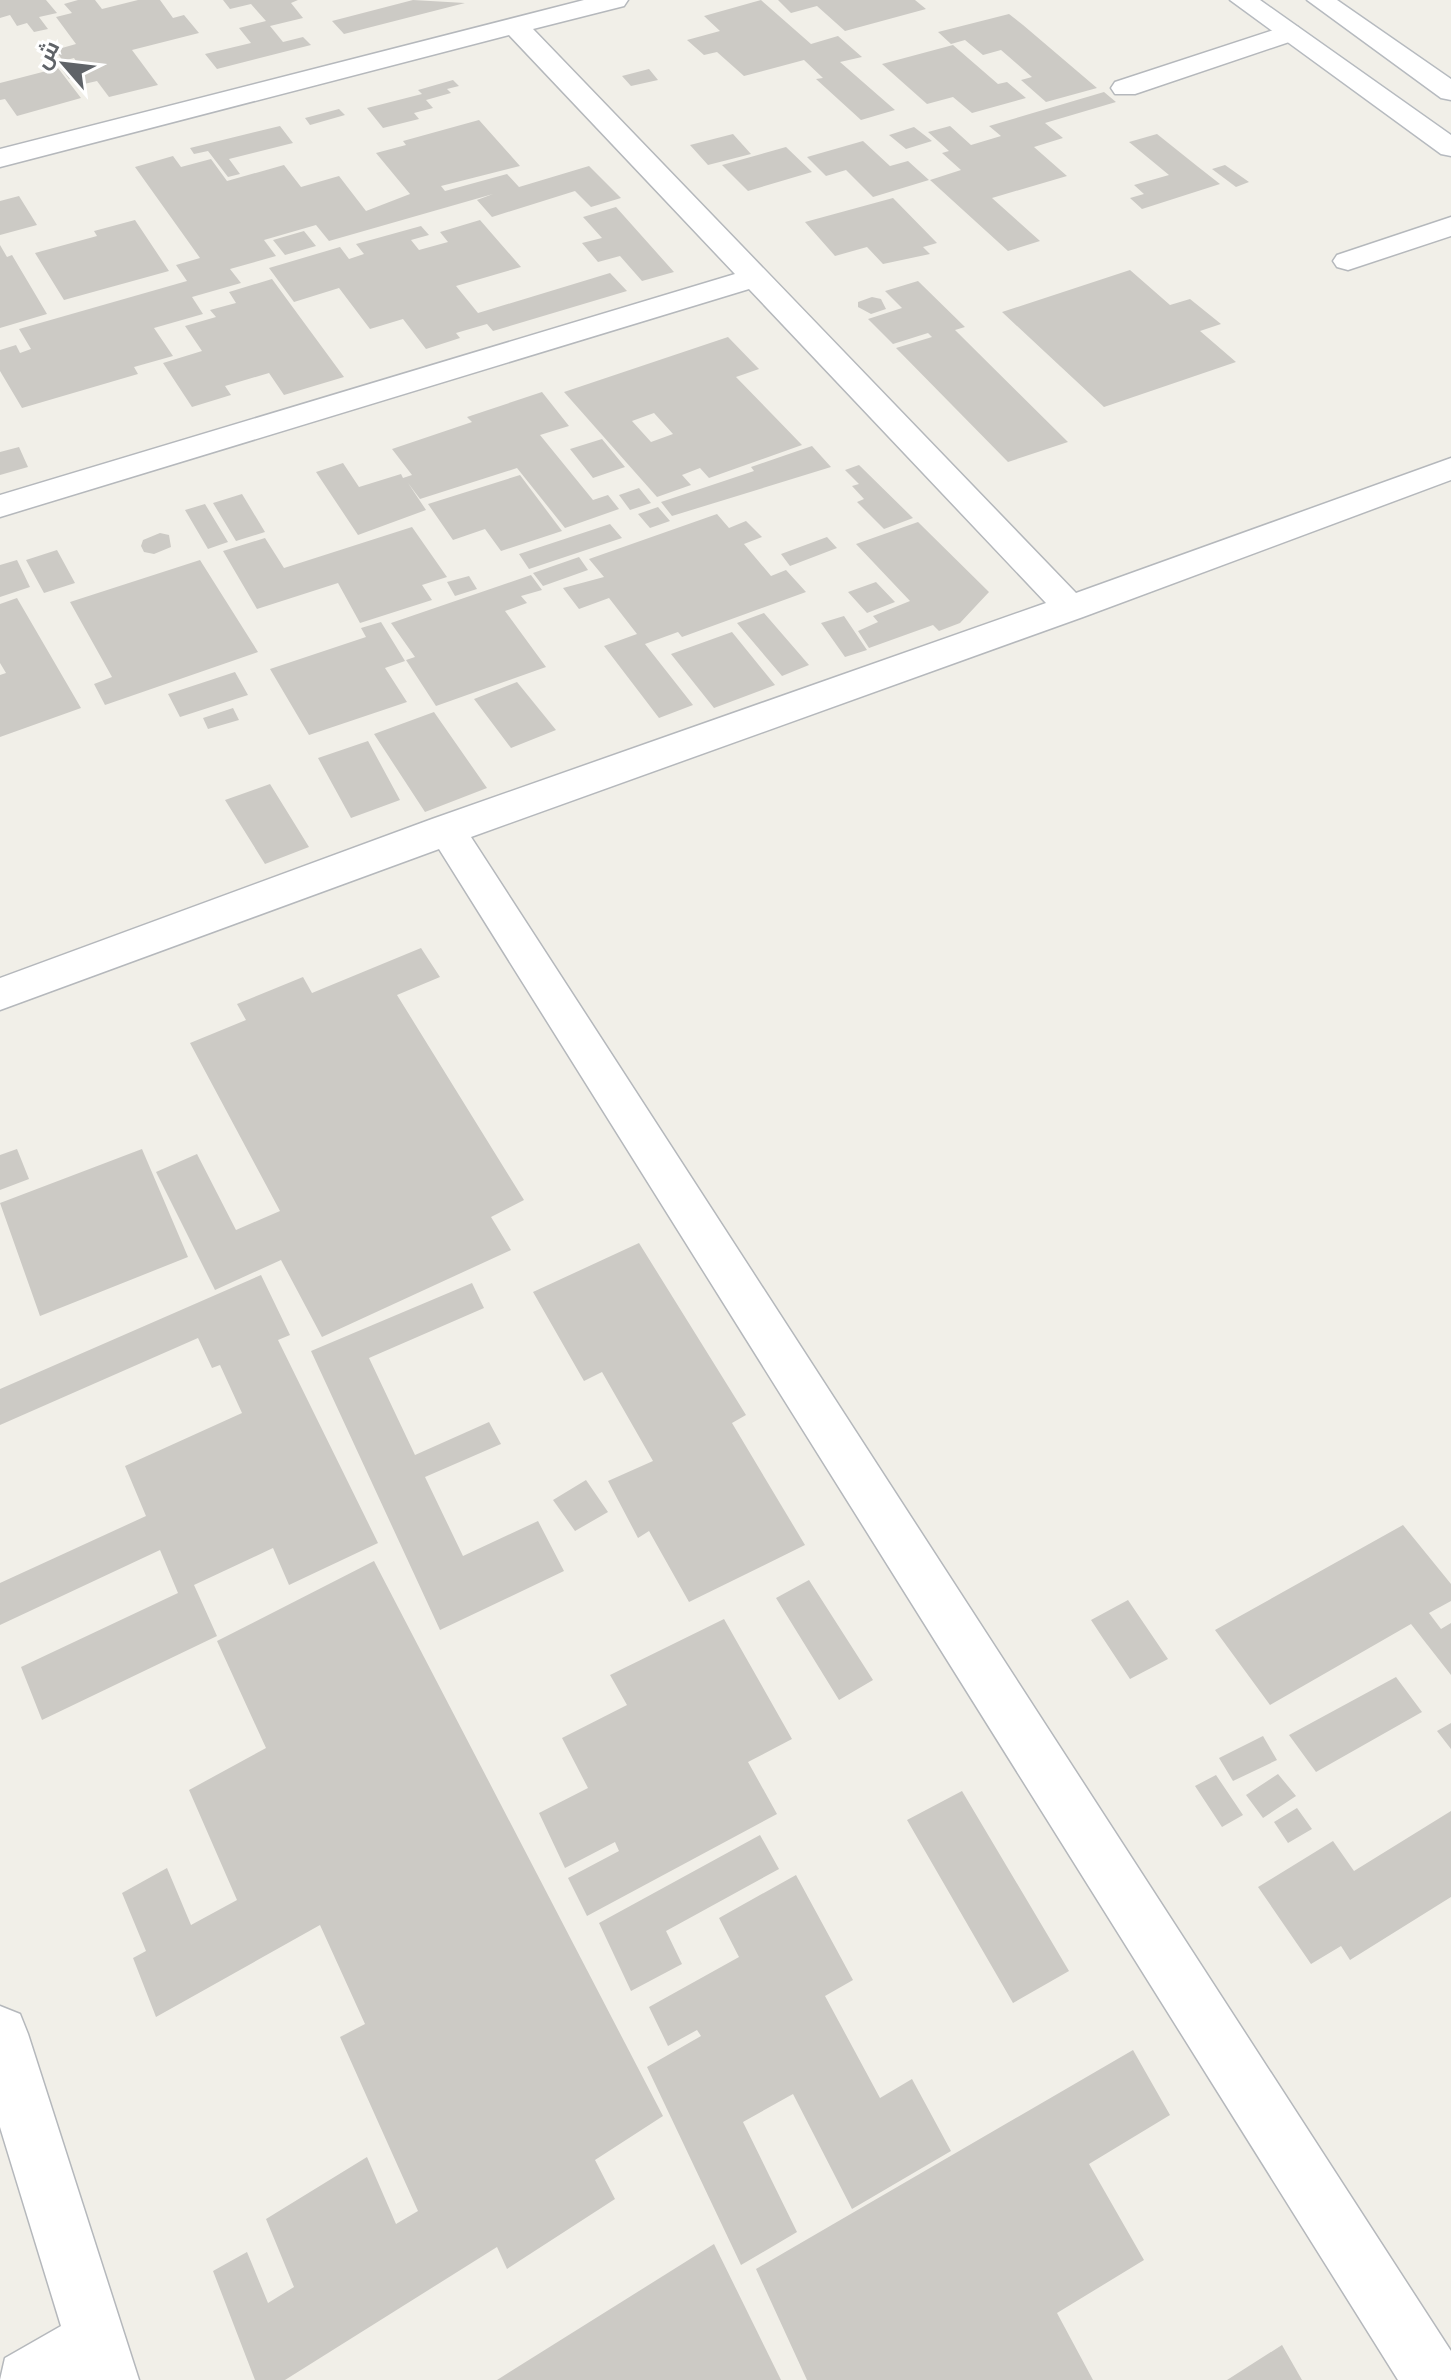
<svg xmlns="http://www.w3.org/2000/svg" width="1451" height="2380" font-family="Manrope,Cairo,sans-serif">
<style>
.building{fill:#cccac5;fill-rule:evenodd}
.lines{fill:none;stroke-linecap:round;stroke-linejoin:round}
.minor-casing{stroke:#b5b8bc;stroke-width:3}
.secondary-casing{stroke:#b6babf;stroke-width:3}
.minor{fill:#fff;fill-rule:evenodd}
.secondary{fill:#fff;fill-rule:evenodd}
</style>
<rect width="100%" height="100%" fill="#f1efe8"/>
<path class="building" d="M0,0H46L57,13L39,17L48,29L34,32L27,23L17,26L10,15L0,18Z
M78,0H95L102,9L138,0H160L173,18L184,15L199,33L132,50L158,85L109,97L97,81L84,84L79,77L69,79L61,68L78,64L74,58L63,61L55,50L76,44L56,17L72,13L64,4Z
M223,0H298L291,3L303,18L270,26L283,42L303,37L311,45L217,69L205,54L251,43L239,28L266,21L251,4L230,9Z
M413,0L465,3L344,34L332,21Z
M761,0L811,44L838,36L862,57L840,62L895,110L861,120L816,79L823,78L804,60L744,76L717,52L704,55L687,40L720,31L704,16Z
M778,0H915L926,9L845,31L817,6L791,13Z
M1009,14L1023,25L1097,88L1046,102L1021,80L1032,77L1001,50L983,55L965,40L951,44L938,32Z
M953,45L998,84L1007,82L1026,98L972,113L953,97L927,104L882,64Z
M58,68L81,98L17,116L5,99L0,100V83Z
M649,69L658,80L631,86L622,76Z
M453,80L459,86L447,89L451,93L426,100L433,108L414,113L419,119L383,128L367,108L422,94L418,90Z
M1104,92L1116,102L1045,123L1063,138L1034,147L1067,176L992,198L1040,241L1008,251L930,180L961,170L942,153L949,151L928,132L950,126L971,145L1001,136L989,126Z
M339,109L345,115L310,125L305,118Z
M479,120L520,166L441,186L445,191L507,174L519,187L589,166L621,198L591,207L575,191L492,217L477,200L493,194L329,241L316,225L264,240L276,256L230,269L241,283L192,297L203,314L154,328L173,356L134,367L138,374L22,408L0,371V350L16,345L20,353L31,349L19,329L187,281L176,265L200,258L135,167L173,156L181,167L211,159L227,181L284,165L301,187L339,176L366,211L410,194L376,153L406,145L403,141Z
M280,126L293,143L229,159L240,174L228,177L208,151L194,154L190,148Z
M914,127L932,141L906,149L889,135Z
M733,134L751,154L708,165L690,145Z
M1157,134L1197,166L1220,184L1142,209L1130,198L1144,194L1134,185L1169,175L1129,142Z
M863,141L890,166L908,161L929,180L873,197L846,170L826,176L807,157Z
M786,147L812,172L748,191L722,165Z
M1225,165L1249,182L1236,187L1212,169Z
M19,196L37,225L0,235V201Z
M893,198L937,243L923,247L930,254L883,264L867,247L835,256L805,222Z
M616,207L674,272L642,281L620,256L598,262L582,243L602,238L583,217Z
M135,220L169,271L64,300L35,253L97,236L94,231Z
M480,220L521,267L456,286L478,313L610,273L627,291L493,331L487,324L456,333L460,338L426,349L403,319L370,329L339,288L294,302L269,268L340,247L349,259L364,254L356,244L421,226L429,235L411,240L419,250L448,242L440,232Z
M304,231L316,246L285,255L273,240Z
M0,245L7,257L12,255L47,314L0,328Z
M1130,270L1170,305L1190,299L1221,324L1200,331L1236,362L1104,407L1002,312Z
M272,279L344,377L284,395L269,373L225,386L231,395L192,407L163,363L202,351L185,326L216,317L210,310L236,303L229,292Z
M918,281L965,327L955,330L1068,442L1008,462L896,348L932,337L928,333L893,344L868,319L902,308L885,291Z
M872,297L881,299L886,309L871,314L858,307V302Z
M728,337L759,369L736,377L802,445L709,478L700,468L682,475L691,485L657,497L564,392ZM654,413L673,434L651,442L632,421Z
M542,392L569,426L540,435L593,500L608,495L619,509L565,528L517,468L420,499L408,483L426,510L358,535L316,472L343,463L359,487L401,474L403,478L412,475L392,449L472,422L467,417Z
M602,439L625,467L593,478L570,449Z
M812,446L831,467L672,516L661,502L754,471L751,467Z
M19,447L28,467L0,475V452Z
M859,465L913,518L884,529L857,502L864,499L852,486L859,484L845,470Z
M520,475L562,531L501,551L485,529L453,540L428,504Z
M639,488L651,503L630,510L619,495Z
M242,494L265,532L236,541L213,503Z
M205,504L228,542L208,549L185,510Z
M658,507L670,521L650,528L638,514Z
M717,514L729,528L746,521L762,537L744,544L771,576L786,570L806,592L682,637L678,632L645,644L693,705L659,718L604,646L637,634L609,598L579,609L563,588L604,577L589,559Z
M918,522L989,592L960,623L939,631L933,625L869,648L858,631L878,622L873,616L910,601L856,544Z
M610,524L622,538L529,569L519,554Z
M412,527L447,577L422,585L432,600L360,623L338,583L257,609L223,551L265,538L284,568Z
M160,533L169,535L171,547L154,554L144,552L141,546L143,540Z
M827,537L837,548L790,566L781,554Z
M57,550L75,583L44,593L26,560Z
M579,557L588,570L543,586L533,573Z
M17,560L30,587L0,597V565Z
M200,560L258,652L105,705L94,684L112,677L70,602Z
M531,575L542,590L521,596L527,603L505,611L546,667L436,706L406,660L415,657L391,623Z
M469,576L477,589L455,596L447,582Z
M876,582L895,602L867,613L848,592Z
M17,598L81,708L0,737V675L6,673L0,663V604Z
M764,613L809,665L782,676L737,623Z
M844,616L867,650L845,657L821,623Z
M381,622L405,661L385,668L407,702L309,735L270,669L366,637L361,628Z
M732,632L775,685L714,708L671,654Z
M235,672L248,695L180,717L168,694Z
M517,682L556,730L511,748L474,699Z
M233,708L239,720L208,729L203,718Z
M434,712L487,788L425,812L374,734Z
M368,741L400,800L351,818L318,758Z
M270,784L309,847L265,864L225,800Z
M421,948L440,977L397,995L524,1200L491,1217L511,1250L322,1337L281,1260L215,1290L156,1172L197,1154L236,1230L280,1211L190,1043L246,1020L237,1004L303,977L312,993Z
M17,1149L29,1179L0,1190V1155Z
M142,1149L188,1257L40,1316L0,1203Z
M639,1243L746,1415L732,1423L805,1545L689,1602L649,1531L638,1538L608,1481L653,1461L602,1372L584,1381L533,1292Z
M261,1275L290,1335L278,1340L378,1543L289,1585L273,1548L194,1585L217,1636L42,1720L21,1667L178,1593L160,1550L0,1625V1583L146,1516L125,1466L242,1413L220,1365L212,1368L198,1338L0,1425V1389Z
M472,1283L484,1308L369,1358L415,1455L489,1422L501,1444L425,1477L463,1556L538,1521L564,1571L440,1630L311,1351Z
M586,1480L608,1512L575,1531L553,1500Z
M1403,1525L1451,1584V1601L1429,1613L1441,1629L1451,1623V1675L1411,1624L1270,1705L1215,1630Z
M374,1561L663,2116L595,2160L615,2199L507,2269L497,2247L285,2380H255L213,2271L247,2252L268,2303L294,2287L266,2219L367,2157L396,2224L418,2211L340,2037L365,2024L320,1925L156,2017L133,1958L146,1951L122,1893L167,1868L191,1925L237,1900L189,1790L266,1748L217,1641Z
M809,1580L873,1680L839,1700L776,1598Z
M1128,1600L1168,1659L1130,1679L1091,1620Z
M724,1619L792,1739L748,1762L777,1814L587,1916L568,1878L619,1851L615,1842L565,1868L539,1813L588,1788L562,1738L627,1705L610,1675Z
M1396,1677L1422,1712L1316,1772L1289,1735Z
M1451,1723V1749L1437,1731Z
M1263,1736L1277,1760L1233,1781L1219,1758Z
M1278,1774L1296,1796L1263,1818L1246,1795Z
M1216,1775L1243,1815L1222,1827L1195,1786Z
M962,1791L1069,1971L1013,2003L907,1820Z
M1297,1808L1312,1829L1288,1843L1274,1822Z
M1451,1811V1897L1350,1960L1341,1946L1311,1964L1258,1887L1333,1841L1354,1871Z
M760,1835L779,1869L666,1931L682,1964L631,1991L599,1923Z
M796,1875L853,1980L825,1996L880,2098L912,2079L951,2151L852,2209L793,2094L743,2122L797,2232L741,2265L647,2067L701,2036L697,2030L668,2046L649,2007L739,1957L719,1918Z
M1133,2050L1170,2115L1089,2164L1144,2260L1057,2313L1093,2380H807L756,2269Z
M714,2244L781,2380H497Z
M1282,2345L1302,2380H1227Z"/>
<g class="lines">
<g class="minor-casing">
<path id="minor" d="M584,0H628L624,6L533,29L1076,593L1451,458V480L1083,617L471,837L1451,2351V2380H1398L439,849L0,1010V978L432,819L1046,603L749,289L0,517V495L735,274L509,35L0,167V149Z
M1289,25L1298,27L1302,33L1298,39L1135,94H1115L1111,88L1115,82Z
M1451,217V236L1348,270L1337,267L1333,261L1337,255Z
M0,2006L20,2014L28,2034L139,2380H0L5,2358L61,2326L0,2127Z"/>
</g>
<g class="secondary-casing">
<path id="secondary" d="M1230,0H1260L1451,135V156L1441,154Z
M1307,0H1337L1451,79V100L1441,98Z"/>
</g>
<use href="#minor" class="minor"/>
<use href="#secondary" class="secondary"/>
</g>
<g transform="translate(64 64) rotate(298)" stroke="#ffffff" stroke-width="6" paint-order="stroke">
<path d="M0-6L14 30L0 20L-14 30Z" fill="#5f6368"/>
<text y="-12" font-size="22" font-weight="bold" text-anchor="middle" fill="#5f6368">ش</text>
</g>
</svg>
